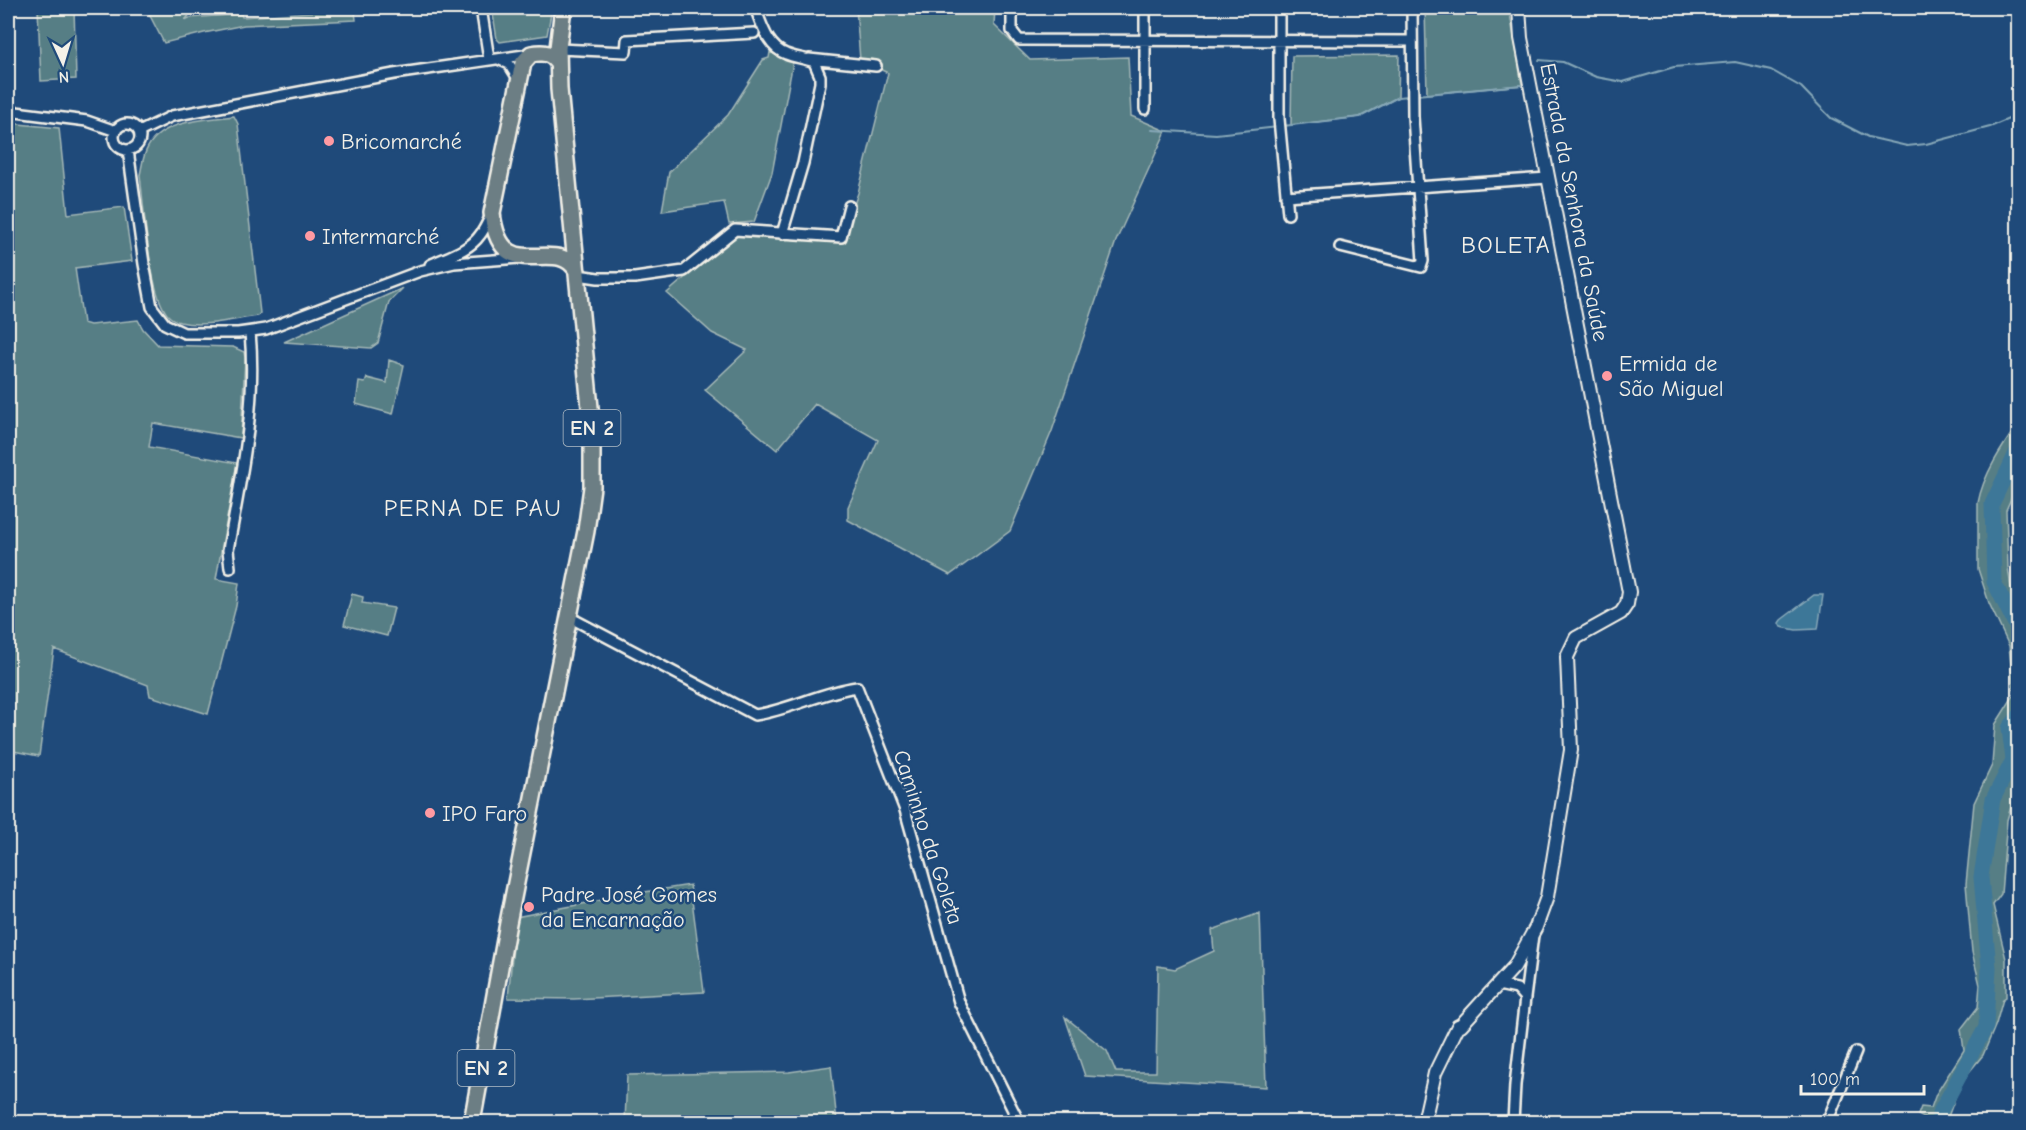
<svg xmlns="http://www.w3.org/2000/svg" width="2026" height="1130" font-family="'Comic Neue',sans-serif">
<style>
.green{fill:#567e85;stroke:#a5b8b6;stroke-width:1.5}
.water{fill:#3e7798;stroke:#87a8b8;stroke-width:1.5}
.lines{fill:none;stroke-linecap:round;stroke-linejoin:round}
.stream{stroke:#87a8b8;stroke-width:2}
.river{stroke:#3e7798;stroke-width:15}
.minor-casing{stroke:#f4f1e8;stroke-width:14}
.tertiary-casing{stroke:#f4f1e8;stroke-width:16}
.primary-casing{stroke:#f4f1e8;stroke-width:20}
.minor{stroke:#1f4a7a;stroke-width:9}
.tertiary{stroke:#1f4a7a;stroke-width:12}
.primary{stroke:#6c7e84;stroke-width:15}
.poi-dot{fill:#ff9aa2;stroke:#1f4a7a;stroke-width:2}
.labels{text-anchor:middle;stroke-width:5;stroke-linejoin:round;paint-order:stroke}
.shield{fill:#1f4a7a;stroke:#b4bfc7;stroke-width:1.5}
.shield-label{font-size:21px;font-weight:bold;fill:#f4f1e8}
.poi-label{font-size:22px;fill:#f4f1e8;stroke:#1f4a7a;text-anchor:start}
.street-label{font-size:22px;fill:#f4f1e8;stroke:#1f4a7a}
.neighbourhood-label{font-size:24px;letter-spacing:1.5px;fill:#f4f1e8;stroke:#1f4a7a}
</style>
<rect width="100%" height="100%" fill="#1f4a7a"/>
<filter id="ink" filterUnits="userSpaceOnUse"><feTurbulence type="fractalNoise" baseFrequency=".0167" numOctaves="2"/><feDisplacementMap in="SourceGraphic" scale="12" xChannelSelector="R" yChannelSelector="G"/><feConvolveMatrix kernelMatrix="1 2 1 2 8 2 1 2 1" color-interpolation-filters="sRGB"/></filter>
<g filter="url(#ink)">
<path class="green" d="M38,8H74L76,79L41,81Z
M146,8L179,10L180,13L192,12L185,20L189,18L241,14L242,17L351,9L355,11L356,20L244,25L204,33L164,43Z
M492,8H552L547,35L500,42L497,39Z
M856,8H995L994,25L1030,60L1128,57L1131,116L1166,131L1116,241L1052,431L1010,531L950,575L848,520V507L878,440L815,404L777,450L705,390L747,350L712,333L667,293L734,235L841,242L858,193L888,73L860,60Z
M1425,8H1509L1522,85L1427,94Z
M770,52L793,62L772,173L754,222L729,224L724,202L662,211L669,172L728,115L763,60L769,58Z
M1399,55L1398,97L1360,117L1291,125L1292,56Z
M234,116L238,124L260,313L258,316C234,319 204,328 180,322C173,320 168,317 165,311C149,288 144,206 140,175C142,166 143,155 148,147C163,119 207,120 234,116Z
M8,123L59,128L68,214L124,207L132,261L75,268L83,323L90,325L138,320L143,329L158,345L233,347L244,352L245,358L241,438L153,423L149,447L237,463L216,579L239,583L236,606L208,714L150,696L148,685L54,649L39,756L8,750Z
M403,288L389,302L378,343L371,348L284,342Z
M389,360L404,365L393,414L356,404L359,382L365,383L367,378L387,383Z
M2018,424V470L2014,478V492L2006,510L2008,567L2011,588L2018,597V784L2007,820L2001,894L1993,905L2006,959V997L2003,999L1996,1024L1983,1055L1961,1082L1946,1122H1928V1120L1918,1115L1921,1107L1931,1108L1936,1094L1964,1050L1961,1029L1978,1007L1980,985L1972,952L1966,884L1974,803L1992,765L1995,725L2014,695L2009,646L1989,603L1978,569V503C1983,475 2002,447 2018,424Z
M352,594L363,597L362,603L394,608L387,636L344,625Z
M690,885L704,992L574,999L508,998L516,917L638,893Z
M1260,913L1266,1087L1085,1076L1065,1017L1107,1051L1116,1072H1156L1158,966L1175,969L1214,951L1212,930Z
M831,1066L837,1122H625L627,1075L789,1072Z"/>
<path class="water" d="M1814,595H1823L1818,629L1796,630L1781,627L1779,623L1781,620Z"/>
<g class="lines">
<path class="stream" d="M1539,60L1563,62L1596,77L1623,82L1674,67L1735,62L1771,70L1801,87L1831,118L1868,137L1907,146L1926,144L1990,127L2018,115
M1416,95L1522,85
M1283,126L1360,117L1398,97L1410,96
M1152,130L1216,134L1278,127"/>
<path class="river" d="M2018,449L1992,504L1994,582L2018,630
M1939,1122V1114L1986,1027L1989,968L1981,877L1993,799L2013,760L2009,728L2018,717"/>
<g class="minor-casing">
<path id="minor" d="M481,8L489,59
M755,8C762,24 767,47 786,54C795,58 805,58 814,62L820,76V83L803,163L782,234
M1012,8V31L1019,40L1412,41
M1279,8V119L1288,214
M558,49L626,52L627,40L754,33
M498,59L509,64L519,80
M809,59L876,66
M1145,109V8
M8,111L87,121L116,131
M114 137a13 13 0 1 1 26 0a13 13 0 1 1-26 0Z
M139,132L172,116L394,74L531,54
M128,150L144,264L152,307L165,324L184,333H238L266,329L420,271L454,263L519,258
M1286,196L1548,178
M1340,247L1421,267L1423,261L1413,117L1412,8
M430,265C446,257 469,251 480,235C485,229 488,221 492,213
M578,275L598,278H635L684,271L735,230L841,237L849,206
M230,568L228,550C241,478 257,406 250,332
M569,617L755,715C790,710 821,692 857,687L905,810L959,1002L1019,1122
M1498,985L1517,989L1525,998L1515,1085L1513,1122
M1525,998L1533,935
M1827,1122L1856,1052"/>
</g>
<g class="tertiary-casing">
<path id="tertiary" d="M1424,1122L1435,1073L1458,1026L1461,1025L1514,967L1536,927L1547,897L1571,750L1567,657L1576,638L1621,613L1627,604L1629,592L1521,38L1519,8"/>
</g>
<g class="primary-casing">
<path id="primary" d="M558,63C551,52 543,52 531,54L523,63L492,213C501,290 556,233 577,271
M472,1122L508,923L586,531L592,487V428L559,89L558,48L563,8"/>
</g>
<use href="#minor" class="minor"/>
<use href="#tertiary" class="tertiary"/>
<use href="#primary" class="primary"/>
</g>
</g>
<g class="poi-dot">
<circle cx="329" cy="141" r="6"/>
<circle cx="310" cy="236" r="6"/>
<circle cx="1607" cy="376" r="6"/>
<circle cx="430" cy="813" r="6"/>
<circle cx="529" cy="907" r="6"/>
</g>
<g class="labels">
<g class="shield">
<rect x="563.5" y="410" width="57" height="36" rx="4.5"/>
<rect x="457.5" y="1050" width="57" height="36" rx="4.5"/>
</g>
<g class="shield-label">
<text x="592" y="435">EN 2</text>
<text x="486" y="1075">EN 2</text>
</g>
<g class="poi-label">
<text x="341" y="149">Bricomarché</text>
<text x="322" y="244">Intermarché</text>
<text x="1619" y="371">Ermida de<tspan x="1619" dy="25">São Miguel</tspan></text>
<text x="442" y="821">IPO Faro</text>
<text x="541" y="902">Padre José Gomes<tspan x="541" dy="25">da Encarnação</tspan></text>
</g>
<g class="street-label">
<text transform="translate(1575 202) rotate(79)" y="8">Estrada da Senhora da Saúde</text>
<text transform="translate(929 837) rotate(72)" y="8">Caminho da Goleta</text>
</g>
<g class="neighbourhood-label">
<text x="1506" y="253">BOLETA</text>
<text x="473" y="516">PERNA DE PAU</text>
</g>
</g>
<rect width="2026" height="1130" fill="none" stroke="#1f4a7a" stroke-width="30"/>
<rect x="15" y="15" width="1996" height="1100" fill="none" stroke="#f4f1e8" stroke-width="2" filter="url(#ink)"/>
<g transform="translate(63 63) rotate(176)" stroke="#1f4a7a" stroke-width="4.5" paint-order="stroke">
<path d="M0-4.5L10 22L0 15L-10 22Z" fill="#f4f1e8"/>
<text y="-9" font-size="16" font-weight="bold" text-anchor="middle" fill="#f4f1e8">N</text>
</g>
<path d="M1801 1085v9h123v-9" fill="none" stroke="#f4f1e8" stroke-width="3"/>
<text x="1810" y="1085" font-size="18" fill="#f4f1e8" stroke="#1f4a7a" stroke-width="4.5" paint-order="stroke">100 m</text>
</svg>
